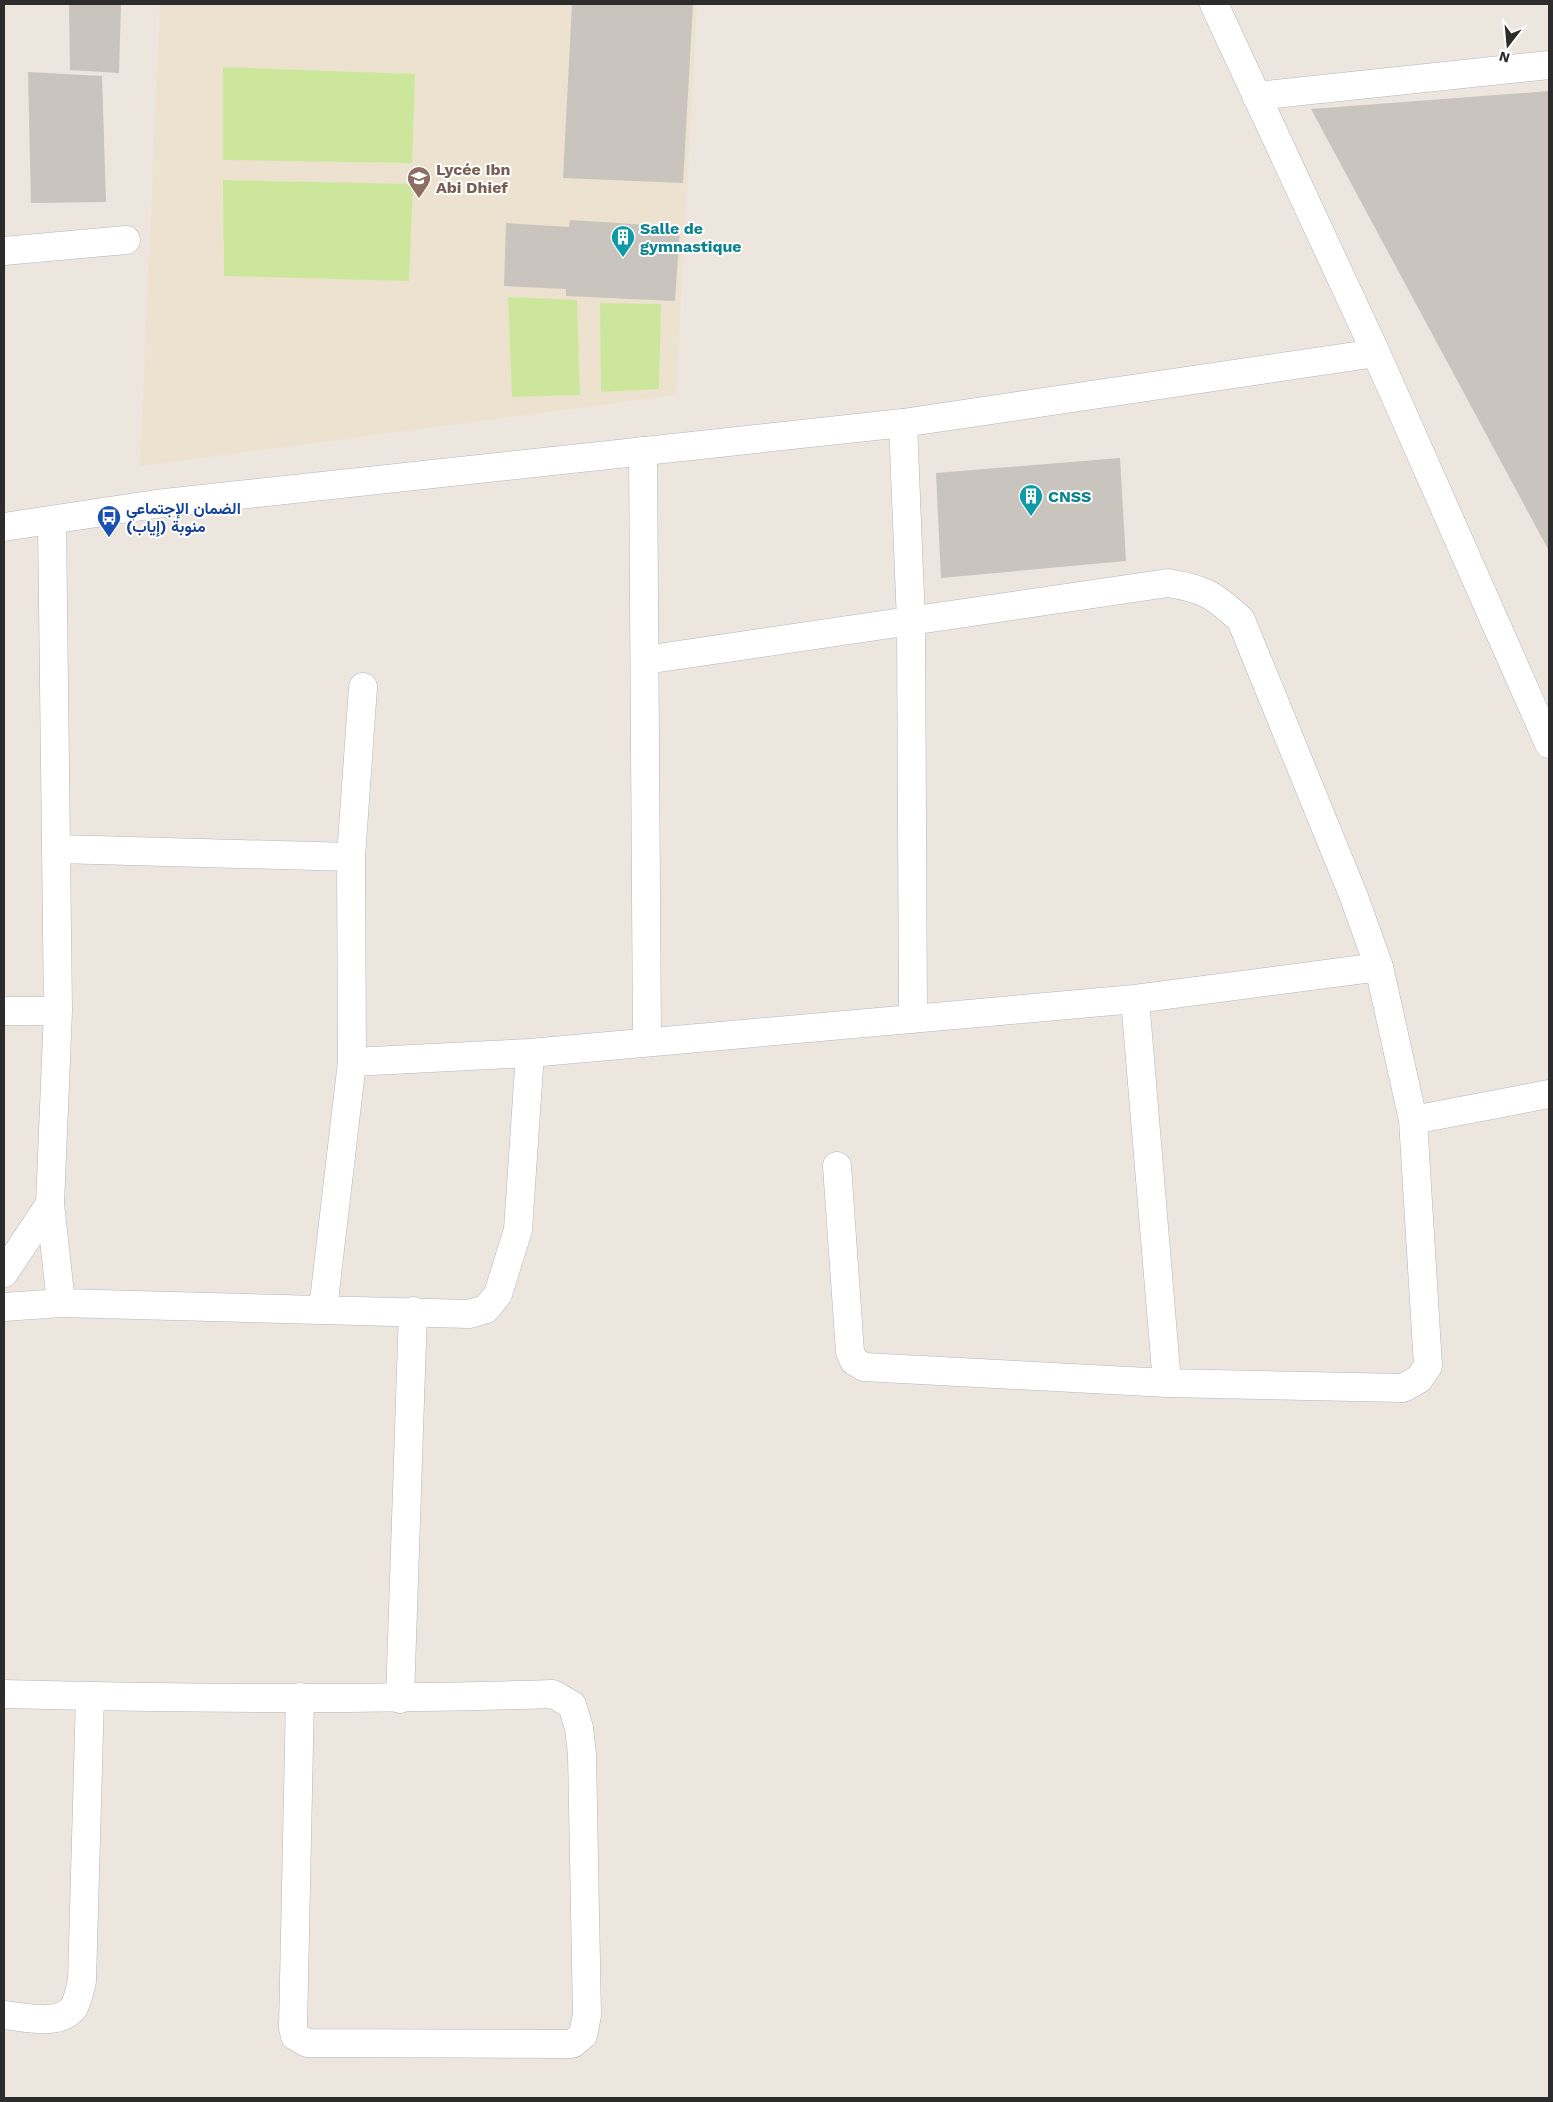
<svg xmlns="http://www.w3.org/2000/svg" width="1553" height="2102" font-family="'Work Sans',Vazirmatn,sans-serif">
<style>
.education{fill:#ede2d0}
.pitch{fill:#cce79b}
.building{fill:#c9c4bd}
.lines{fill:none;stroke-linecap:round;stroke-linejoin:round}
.minor-casing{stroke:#b2b6bf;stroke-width:29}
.tertiary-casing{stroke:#b2b6bf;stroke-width:29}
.minor{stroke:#fff;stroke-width:28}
.tertiary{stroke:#fff;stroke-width:28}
.labels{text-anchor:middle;stroke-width:4;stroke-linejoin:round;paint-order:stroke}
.education-label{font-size:16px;font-weight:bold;fill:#785e54;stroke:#fff;text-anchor:start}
.culture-label{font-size:16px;font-weight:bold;fill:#0d838f;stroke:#fff;text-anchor:start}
.transit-label{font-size:16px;font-weight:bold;fill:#164399;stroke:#fff;text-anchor:start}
</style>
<rect width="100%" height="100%" fill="#ede6df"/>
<path class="education" d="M160,4H697L676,395L140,466Z"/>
<path class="pitch" d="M223,67L415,74L412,163L223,160Z
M223,180L413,184L409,281L224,276Z
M508,297L577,300L580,395L512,397Z
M600,303L661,304L659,389L601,392Z"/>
<path class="building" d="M69,4H121L119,73L70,70Z
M572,4H693L683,183L563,178Z
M28,72L102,76L106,202L31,203Z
M1549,91V551L1311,109Z
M570,220L680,227L675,301L566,296V289L504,286L506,223L569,227Z
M1120,458L1126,561L941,578L936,473Z"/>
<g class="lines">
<g class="minor-casing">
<path id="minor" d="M1256,96L1549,65
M4,251L126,240
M903,423L911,622L913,1019
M643,451L647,1041
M52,521L58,1011L50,1204L61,1303
M645,660L1168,583C1205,589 1214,595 1241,620L1354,897L1379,967L1413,1120L1428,1366L1419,1379L1403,1388L1167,1383L864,1367L854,1361L850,1352L837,1166
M363,687L351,857L352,1062L530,1053L1135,999L1379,967
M58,849L351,857
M1135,999L1167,1383
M4,1011H58
M1413,1120L1549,1094
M4,1273L50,1204
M4,1307L61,1303L469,1314L486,1309L498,1294L518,1230L530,1053
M323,1309L352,1062
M4,1694C187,1699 370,1700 553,1694L572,1705L579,1728L582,1754L587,2015L583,2035L572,2044L307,2043L295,2036L293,2028L300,1697
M400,1699L413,1311
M4,2015C25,2017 59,2027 74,2007C78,2000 80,1989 82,1981L90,1696"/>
</g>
<g class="tertiary-casing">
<path id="tertiary" d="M1214,4L1376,353L1549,744
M4,527L156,504L903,423L1376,353"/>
</g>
<use href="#minor" class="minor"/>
<use href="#tertiary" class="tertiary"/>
</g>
<defs>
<g id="school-pin" transform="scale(1.25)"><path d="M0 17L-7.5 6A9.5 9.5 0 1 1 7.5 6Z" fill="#8d6e63" stroke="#fff"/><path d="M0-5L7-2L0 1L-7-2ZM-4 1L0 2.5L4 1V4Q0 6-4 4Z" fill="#fff"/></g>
<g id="building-pin" transform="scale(1.25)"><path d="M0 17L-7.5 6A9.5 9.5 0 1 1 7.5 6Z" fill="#0f9aa8" stroke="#fff"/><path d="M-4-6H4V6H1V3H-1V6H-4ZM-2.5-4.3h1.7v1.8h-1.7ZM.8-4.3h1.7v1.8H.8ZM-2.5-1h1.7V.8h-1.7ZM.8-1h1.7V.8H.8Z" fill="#fff"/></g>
<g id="bus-pin" transform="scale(1.25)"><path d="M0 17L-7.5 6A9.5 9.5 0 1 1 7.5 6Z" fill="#1a4fb4" stroke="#fff"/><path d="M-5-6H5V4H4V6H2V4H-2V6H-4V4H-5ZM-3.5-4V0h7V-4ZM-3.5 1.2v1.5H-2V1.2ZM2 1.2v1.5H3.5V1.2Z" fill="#fff"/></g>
</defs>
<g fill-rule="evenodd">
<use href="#school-pin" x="419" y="178"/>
<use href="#building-pin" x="623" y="237"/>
<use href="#building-pin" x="1031" y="496"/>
<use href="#bus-pin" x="109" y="517"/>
</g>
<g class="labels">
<g class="education-label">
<text x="436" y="175">Lycée Ibn<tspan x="436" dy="18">Abi Dhief</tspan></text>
</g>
<g class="culture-label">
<text x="640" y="234">Salle de<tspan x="640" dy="18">gymnastique</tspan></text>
<text x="1048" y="502">CNSS</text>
</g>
<g class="transit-label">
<text x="126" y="514">الضمان الإجتماعي<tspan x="126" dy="18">منوبة (إياب)</tspan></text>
</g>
</g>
<rect width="1553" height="2102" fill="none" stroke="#2c2c2c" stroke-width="10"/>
<g transform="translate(1508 45) rotate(196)" stroke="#ffffff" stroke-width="4" paint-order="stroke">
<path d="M0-4L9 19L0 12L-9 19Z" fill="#2c2c2c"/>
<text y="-8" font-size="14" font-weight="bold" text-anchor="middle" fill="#2c2c2c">N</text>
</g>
</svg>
